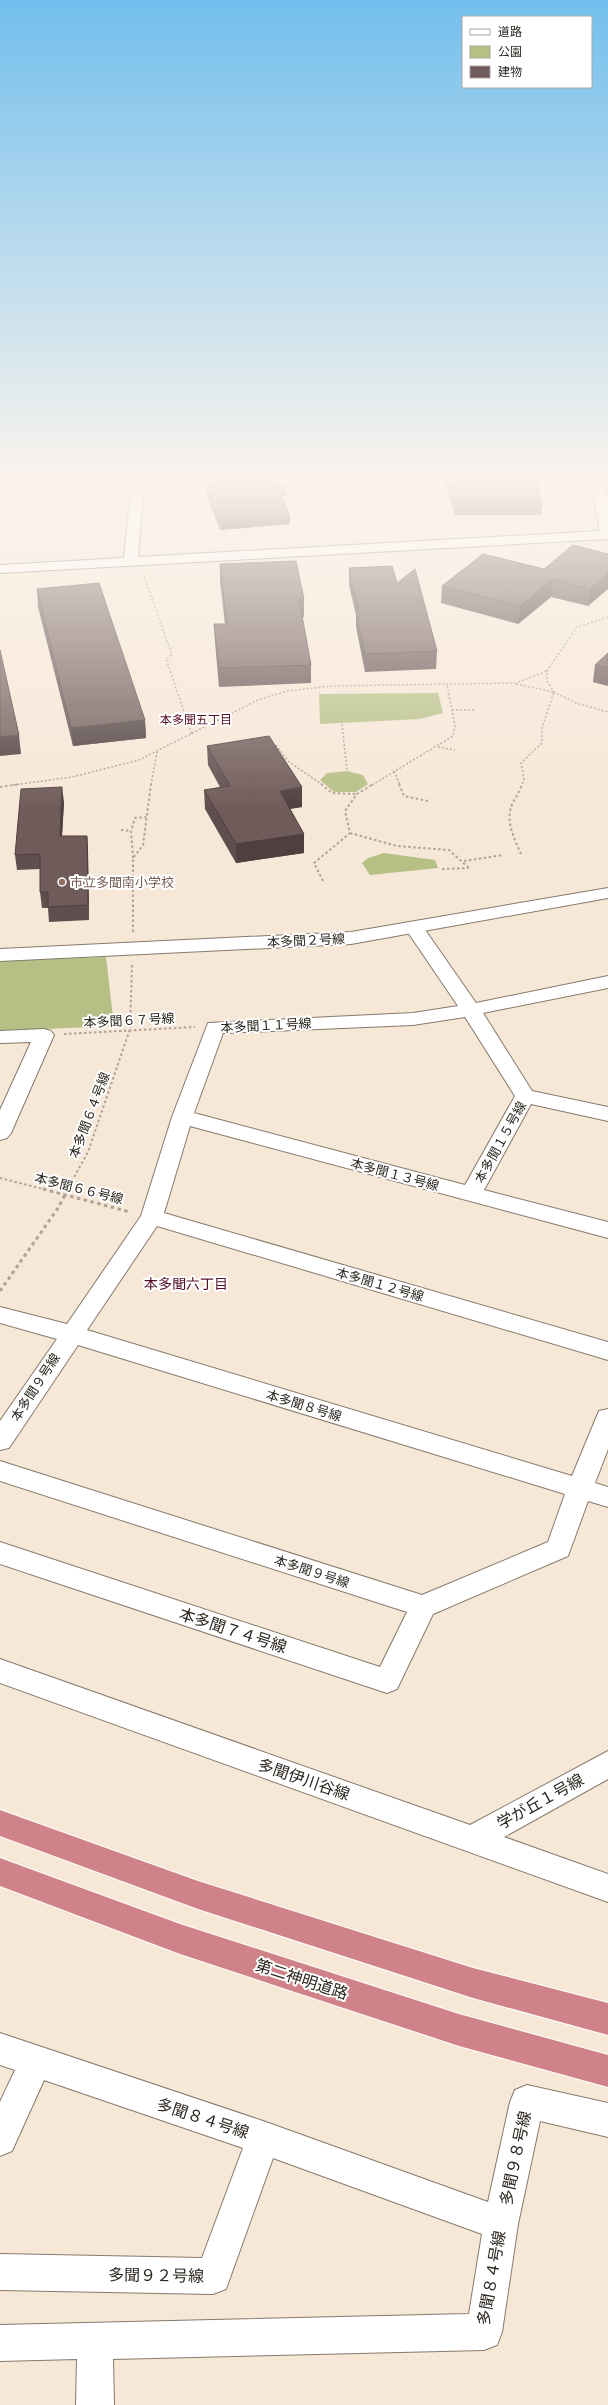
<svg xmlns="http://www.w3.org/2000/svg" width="608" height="2405" font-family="'Noto Sans','Noto Sans JP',sans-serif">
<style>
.green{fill:#b6c085}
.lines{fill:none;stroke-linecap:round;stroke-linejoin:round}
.minor-casing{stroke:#87796c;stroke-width:2}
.tertiary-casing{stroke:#87796c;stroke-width:2}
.motorway-casing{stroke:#fff;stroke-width:2}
.path-far2{stroke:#afa396;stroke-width:1.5;stroke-dasharray:2 2;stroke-linecap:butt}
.path-far1{stroke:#afa396;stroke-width:2;stroke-dasharray:2.5 2.5;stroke-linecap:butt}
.path{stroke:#afa396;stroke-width:3;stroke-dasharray:3.5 3.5;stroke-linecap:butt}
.minor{fill:#fff;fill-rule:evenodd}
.tertiary{fill:#fff;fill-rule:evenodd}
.motorway{fill:#cf8388;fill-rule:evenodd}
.wall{fill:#5f4e4d}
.shaded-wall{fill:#4e403f}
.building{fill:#6f5b5a;stroke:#4e403f}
.education-dot{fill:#8d6e63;stroke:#fff;stroke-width:1.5}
.labels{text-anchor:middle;stroke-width:4;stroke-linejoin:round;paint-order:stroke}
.far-neighbourhood-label{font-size:12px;fill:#530f25;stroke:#fff}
.education-label{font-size:13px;fill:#785e54;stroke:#fff;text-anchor:start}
.street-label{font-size:13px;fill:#2b2620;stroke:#fff}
.neighbourhood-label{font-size:14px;fill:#530f25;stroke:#fff}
.near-street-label{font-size:16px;fill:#2b2620;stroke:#fff}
</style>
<rect width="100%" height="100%" fill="#f7e7d7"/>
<path class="green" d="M438,693L443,713L420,719L320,724L319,694Z
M347,771L363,775L368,784L356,792H334L320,780L327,773Z
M384,853L435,860L438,868L370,875L362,863L368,858Z
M106,957L114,1026L0,1031V961Z"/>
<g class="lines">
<g class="minor-casing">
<path id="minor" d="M414,922L421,924L476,1003L608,976V988L483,1013L532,1091L608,1107V1121L531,1104L484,1190L608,1222V1238L190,1126L164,1213L608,1342V1360L157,1226L87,1330L572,1476L596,1418L599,1411L608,1409V1449L595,1483L608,1487V1507L588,1501L568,1556L433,1614L397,1689L387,1693L0,1564V1542L380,1667L407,1612L0,1481V1461L422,1595L548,1542L565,1494L78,1345L9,1448L0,1450V1421L57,1339L0,1323V1307L67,1324L141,1216L172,1117L208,1023L413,1013L458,1006L405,928L407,924ZM465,1017L515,1096L465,1185L194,1113L223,1033L413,1025Z
M44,1029L51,1031L54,1035L11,1133L7,1138L0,1140V1110L31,1042L0,1043V1031Z
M0,2033L263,2121L488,2202L510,2102L515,2090L527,2085L608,2103V2137L540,2121L518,2224L502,2332L497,2345L484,2350L113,2359L114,2405H76L77,2359L0,2361V2325L469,2314L482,2234L273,2158L226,2289L213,2294L0,2290V2254L202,2258L243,2148L44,2080L12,2151L0,2156V2102L15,2070L0,2065Z"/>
</g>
<g class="tertiary-casing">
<path id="tertiary" d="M133,474H145L138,557L600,531L592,490L597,474H608L606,490L608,502V539L0,573V565L124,558Z
M608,888V898L351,944L0,961V949L351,932Z
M0,1659L470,1825L608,1751V1779L504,1837L608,1874V1902L0,1683Z"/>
</g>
<g class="motorway-casing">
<path id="motorway" d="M0,1810L198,1881L473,1968L608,2003V2035L473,1998L198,1909L0,1836Z
M0,1858L180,1924L459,2014L608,2055V2087L459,2046L180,1954L0,1886Z"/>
</g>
<path class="path-far2" d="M144,576L172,655L166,659L192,735
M608,617L577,627L547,671V681L554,692L576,703L608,712
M516,684L554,692L542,728V743L521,763L524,779L522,785
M452,710H474
M342,724L347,771
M276,745L289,762L323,785
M438,747L455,750
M394,771L400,785
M13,785L72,777L139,760L258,700L287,691L332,686L516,683L547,671
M151,785L157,752
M372,785L453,736L455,726L447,685"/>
<path class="path-far1" d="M321,784L332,793L356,794
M399,784L404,796L428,801
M0,787L20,784
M121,830L131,831
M350,833L397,846L449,850L469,868
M521,854C515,840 506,823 511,807C513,801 520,792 522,784
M133,858L131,831L135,818L146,817
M464,861L503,855
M442,869L468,868
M323,881L314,863L350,833L345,811L357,794L373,784
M133,932V858L143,845L151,784
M64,1034L195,1027
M0,1178L47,1190
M67,1190L88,1152L130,1029L132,965"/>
<path class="path" d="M43,1189L130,1212
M0,1291L58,1208L68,1189"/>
<use href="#minor" class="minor"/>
<use href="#tertiary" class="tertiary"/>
<use href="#motorway" class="motorway"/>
</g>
<path class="wall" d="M206,474H280L287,496H281L290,516V524L220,530L206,494V486H210Z
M442,474H537L542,507L541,515H455Z
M608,554L588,606L551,597L518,624L441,603L442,586L544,569Z
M220,564L304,599V617H302L311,665V683L219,687L215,642L214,624H225L220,581Z
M349,568L397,583L437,651L436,669L365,672L356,627V615L349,585Z
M37,589L145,720L146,738L73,746L38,607Z
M608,653V686L593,682L595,665Z
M207,746L302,807L290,809L304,853L236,863L205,809L204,790L220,787L208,765Z
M64,802L62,836H87L88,851L89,920L49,922L48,908H42L40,892V869L17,870L15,855Z"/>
<path class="shaded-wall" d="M278,488H287V496H278Z
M290,516V524L220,530L219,522Z
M608,573V589L588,606L590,589Z
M552,579L551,597L518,624L520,606Z
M145,720L146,738L73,746L71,728Z
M19,735L21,754L0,756V737Z
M62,787L64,802L61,851L60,836Z
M302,787V807L280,810V791Z
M304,834V853L236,863V844Z
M87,836L88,851L89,920L88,905Z"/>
<path class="building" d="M208,474H280L287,488H278L290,516L219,522L206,486L213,485Z
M445,474H537L542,507H456Z
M573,545L608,554V573L590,589L552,579L520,606L442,586L483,554L544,569Z
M296,561L304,599H299L311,665L219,668L214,624H227L220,564Z
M392,566L397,583L415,569L437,651L365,654L356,610H359L349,568Z
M99,583L145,720L71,728L37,589Z
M0,650L19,735L0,737Z
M608,653V668L595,665Z
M269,736L302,787L280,791L304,834L236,844L204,790L230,786L207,746Z
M62,787L60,836H87L88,905L48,907V892H40V854L15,855L21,789Z"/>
<linearGradient id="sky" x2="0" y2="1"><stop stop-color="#72bfed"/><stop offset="0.59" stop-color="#fbf4ed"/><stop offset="1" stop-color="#fbf4ed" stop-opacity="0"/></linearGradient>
<rect width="608" height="810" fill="url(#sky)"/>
<circle class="education-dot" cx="62" cy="882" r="4"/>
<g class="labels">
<g class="far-neighbourhood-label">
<text x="196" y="724">本多聞五丁目</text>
</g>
<g class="education-label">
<text x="70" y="887">市立多聞南小学校</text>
</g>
<g class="street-label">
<text transform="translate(306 940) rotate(-3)" y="5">本多聞２号線</text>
<text transform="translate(129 1020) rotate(-3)" y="5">本多聞６７号線</text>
<text transform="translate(266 1025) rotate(-3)" y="5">本多聞１１号線</text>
<text transform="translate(89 1115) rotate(-69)" y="5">本多聞６４号線</text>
<text transform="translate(500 1142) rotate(-61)" y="5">本多聞１５号線</text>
<text transform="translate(395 1174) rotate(15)" y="5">本多聞１３号線</text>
<text transform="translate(79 1188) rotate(14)" y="5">本多聞６６号線</text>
<text transform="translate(380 1284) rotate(16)" y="5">本多聞１２号線</text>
<text transform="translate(35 1387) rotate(-57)" y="5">本多聞９号線</text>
<text transform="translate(304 1405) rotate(17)" y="5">本多聞８号線</text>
<text transform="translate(312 1571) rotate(18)" y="5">本多聞９号線</text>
</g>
<g class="neighbourhood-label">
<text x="186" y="1289">本多聞六丁目</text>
</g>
<g class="near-street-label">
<text transform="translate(233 1630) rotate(18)" y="6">本多聞７４号線</text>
<text transform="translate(304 1779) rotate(19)" y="6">多聞伊川谷線</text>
<text transform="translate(540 1801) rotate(-29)" y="6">学が丘１号線</text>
<text transform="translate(302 1979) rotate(18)" y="6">第二神明道路</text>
<text transform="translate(203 2118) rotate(18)" y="6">多聞８４号線</text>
<text transform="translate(515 2158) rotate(-78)" y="6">多聞９８号線</text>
<text transform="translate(156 2275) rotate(1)" y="6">多聞９２号線</text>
<text transform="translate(491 2278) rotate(-80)" y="6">多聞８４号線</text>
</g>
</g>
<rect x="462" y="16" width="130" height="72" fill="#ffffff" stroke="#aaa8a6"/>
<rect x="470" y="29" width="20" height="6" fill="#ffffff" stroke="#aaa8a6"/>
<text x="498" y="36" font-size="12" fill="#2b2620">道路</text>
<rect x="470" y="46" width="20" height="12" fill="#b6c085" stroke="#aaa8a6"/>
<text x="498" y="56" font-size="12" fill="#2b2620">公園</text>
<rect x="470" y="66" width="20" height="12" fill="#6f5b5a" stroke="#aaa8a6"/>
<text x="498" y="76" font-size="12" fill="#2b2620">建物</text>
</svg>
